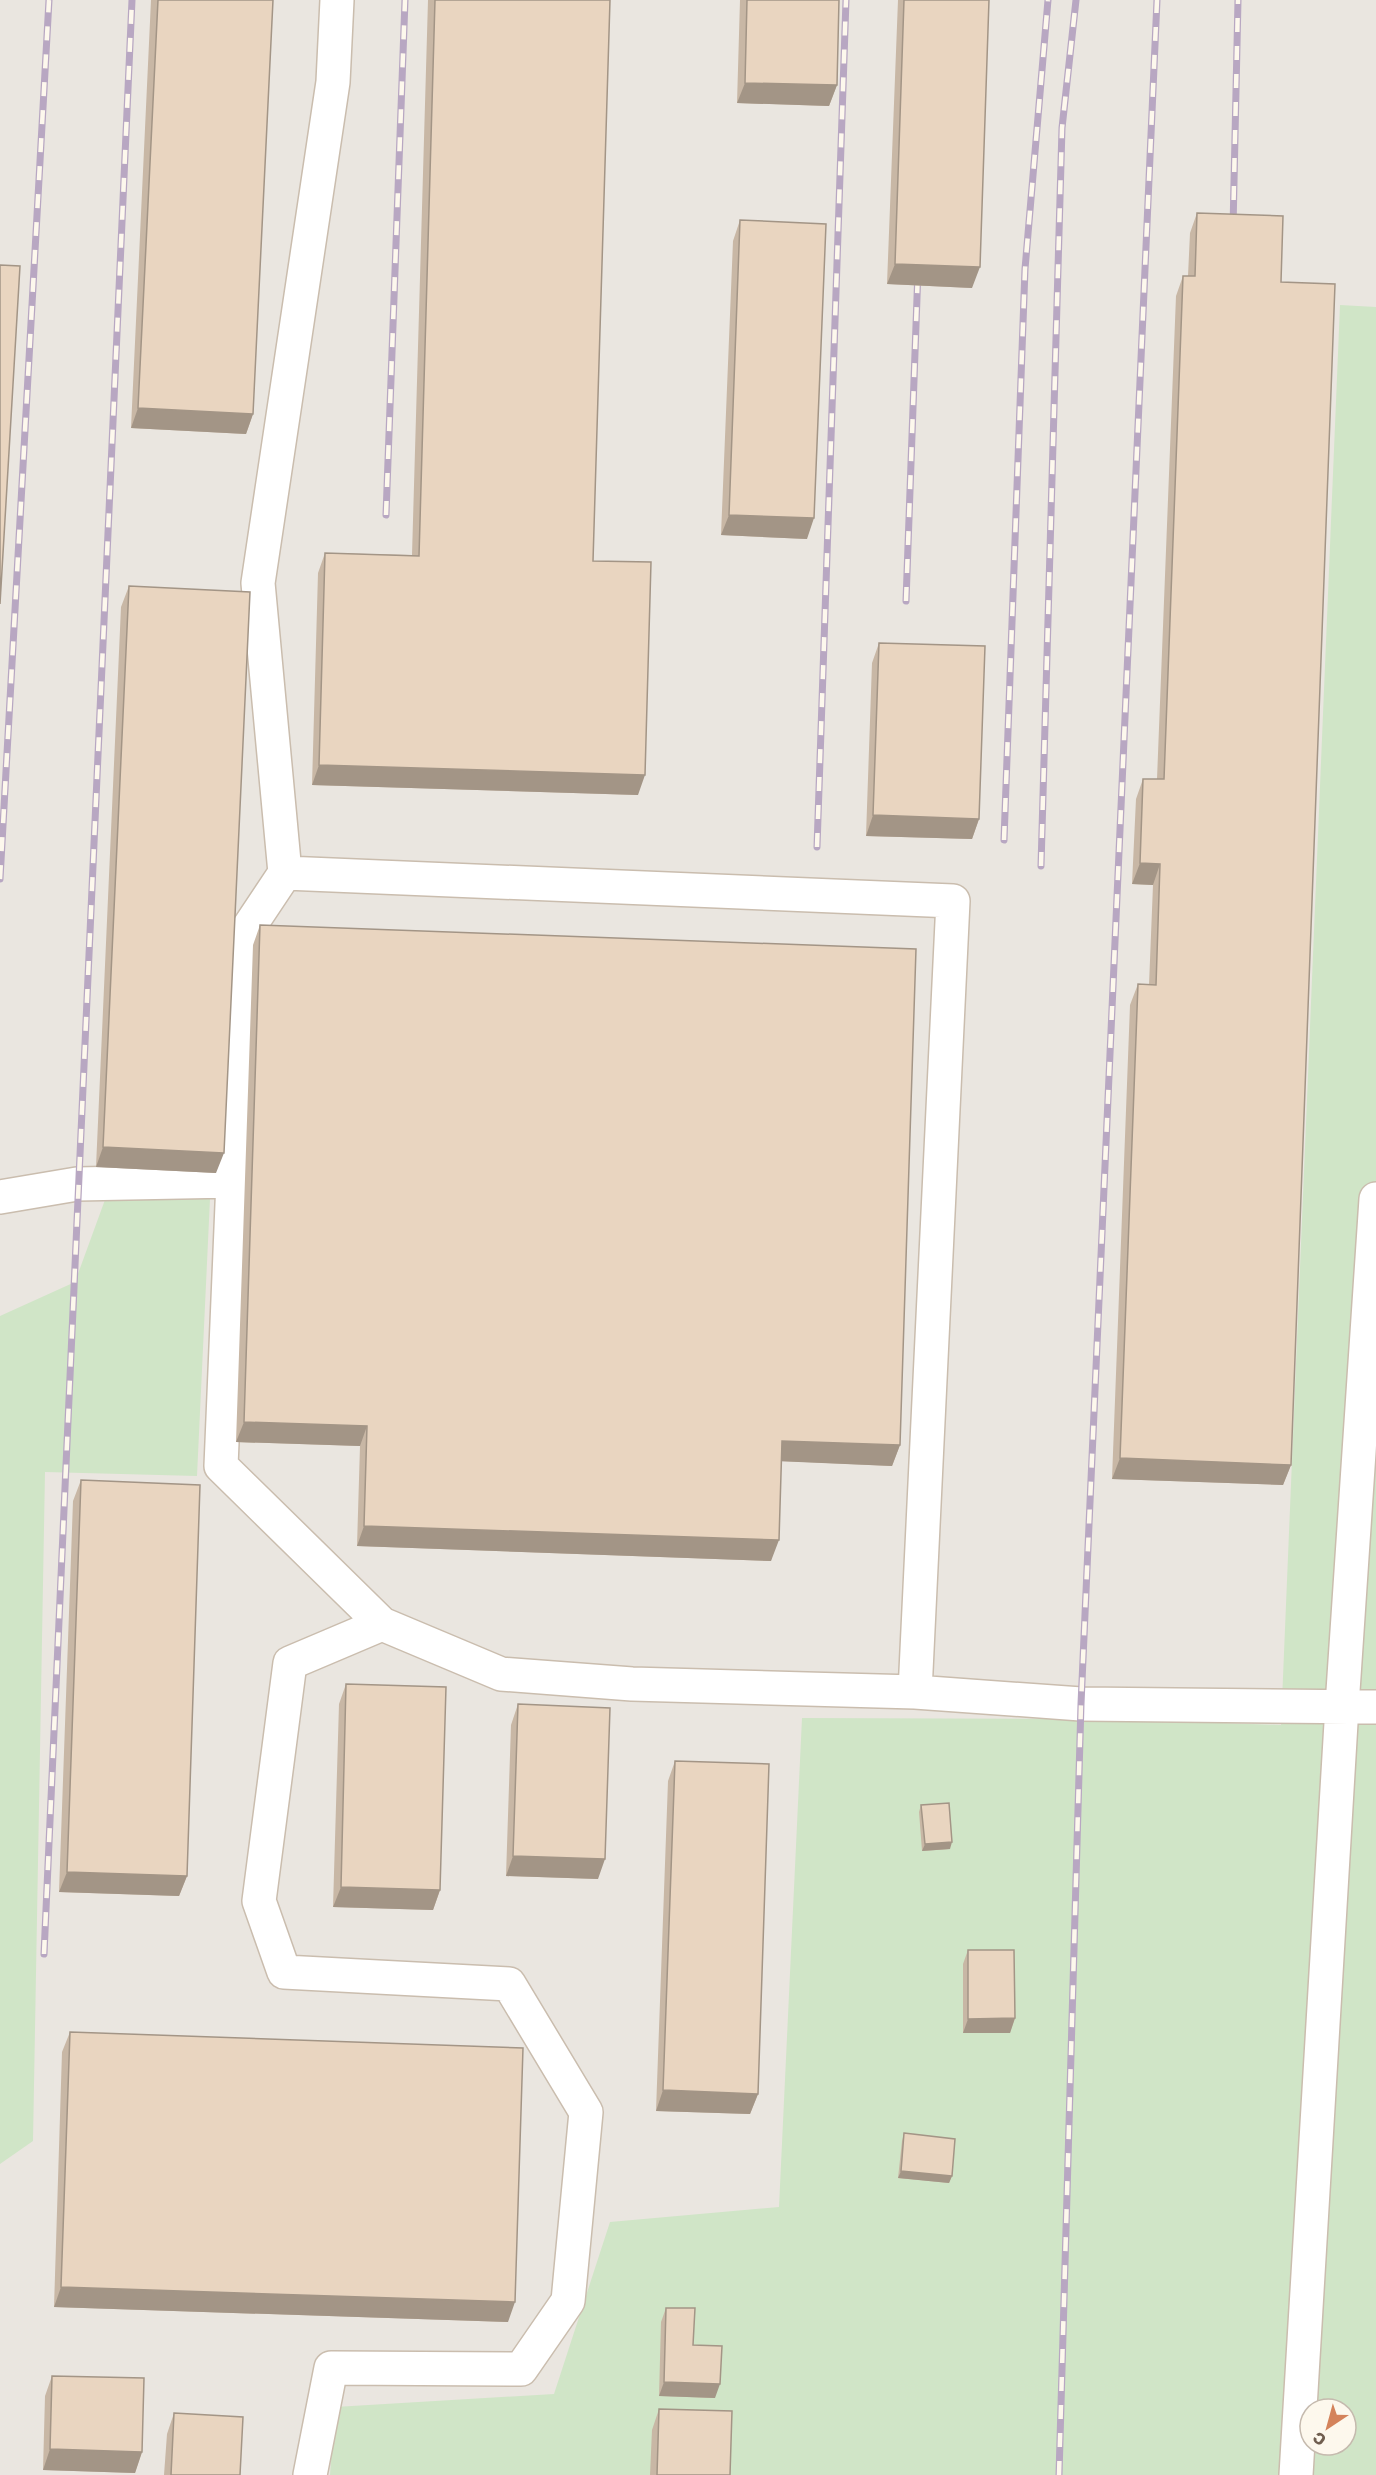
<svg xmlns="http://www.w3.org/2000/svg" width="1376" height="2475" font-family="Rubik,sans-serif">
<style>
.industrial{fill:#eae6e0;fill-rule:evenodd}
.green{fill:#d0e5c7;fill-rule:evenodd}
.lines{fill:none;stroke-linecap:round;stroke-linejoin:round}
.minor-casing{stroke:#cabdae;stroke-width:36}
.minor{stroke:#fff;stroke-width:33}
.rail-casing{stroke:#b8a7c2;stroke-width:7}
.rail{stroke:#fdf8ed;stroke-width:4.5;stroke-dasharray:14;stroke-linecap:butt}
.wall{fill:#c8b7a5}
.shaded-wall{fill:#a39586}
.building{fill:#e9d5c0;stroke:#a39586;stroke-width:1.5}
</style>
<rect width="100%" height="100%" fill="#f9f4e7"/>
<path class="industrial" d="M0,0H1376V2475H0ZM1310,2409H1346V2445H1310Z"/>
<path class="green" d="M1340,305L1376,307V2475H330L335,2407L554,2394L610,2222L779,2207L802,1718L1107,1719L1281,1725ZM1310,2409H1346V2445H1310Z
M106,1197L210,1199L197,1476L45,1472L33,2141L0,2164V1316L75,1282Z"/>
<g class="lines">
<g class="minor-casing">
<path id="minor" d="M285,873L258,583L333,82L337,0
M233,1181L221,1466L382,1624L501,1674L632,1684L915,1692L1081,1704L1376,1707
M0,1197L77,1184L233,1181L247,930L285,873L953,901L915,1692
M310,2475L331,2368L521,2369L568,2301L586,2112L509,1984L284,1972L259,1901L290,1663L382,1624
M1296,2475L1342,1706L1376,1199"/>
</g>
<use href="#minor" class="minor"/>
<g class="rail-casing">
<path id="rail" d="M1233,228L1238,0
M386,515L405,0
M906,601L918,270
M1004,840L1025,269L1048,0
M817,847L846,0
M1041,866L1062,128L1076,0
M0,879L49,0
M44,1954L132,0
M1059,2475L1081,1704L1157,0"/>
</g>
<use href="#rail" class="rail"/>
</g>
<path class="wall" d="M151,0H273L253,414L246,434L131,428Z
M428,0H610L593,561L638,795L312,785L318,573L325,553L412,555Z
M740,0H839L837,85L829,106L737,103Z
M898,0H989L972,288L887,284Z
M1197,213L1281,282L1291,1465L1283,1485L1112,1479L1130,1005L1138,984L1149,985L1153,885L1132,884L1136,799L1143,779H1157L1176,296L1183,276H1188L1190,233Z
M740,220L807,539L721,535L733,241Z
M129,586L216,1173L96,1167L121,607Z
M879,643L979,819L972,839L866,836L872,663Z
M260,925L900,1445L892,1466L782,1461L771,1561L357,1546L360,1446L236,1442L253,945Z
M81,1480L187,1876L179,1896L59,1892L73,1501Z
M346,1684L440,1890L433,1910L333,1907L339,1704Z
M518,1704L598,1879L506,1876L511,1725Z
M675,1761L758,2094L750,2114L656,2111L668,1781Z
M921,1805L950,1849L922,1851L919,1812Z
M968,1950L1015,2018L1010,2033H963V1964Z
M70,2032L508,2322L54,2307L62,2052Z
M904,2133L952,2176L949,2183L898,2178L902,2141Z
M666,2308L693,2345L715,2398L659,2396L661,2322Z
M52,2376L142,2452L135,2473L43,2470L45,2396Z
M659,2409L730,2475H650L652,2430Z
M174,2413L240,2475H164L167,2434Z"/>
<path class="shaded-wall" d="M745,83L837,85L829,106L737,103Z
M895,264L980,267L972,288L887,284Z
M138,408L253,414L246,434L131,428Z
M729,515L814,518L807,539L721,535Z
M319,765L645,775L638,795L312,785Z
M873,815L979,819L972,839L866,836Z
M1140,863L1160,864L1153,885L1132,884Z
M103,1147L224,1153L216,1173L96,1167Z
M244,1422L367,1426L360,1446L236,1442Z
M782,1441L900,1445L892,1466L775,1461Z
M1120,1458L1291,1465L1283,1485L1112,1479Z
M364,1526L779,1540L771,1561L357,1546Z
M952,1842L950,1849L922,1851L925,1844Z
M513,1856L605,1859L598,1879L506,1876Z
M67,1872L187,1876L179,1896L59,1892Z
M341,1887L440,1890L433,1910L333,1907Z
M1015,2018L1010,2033H963L968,2019Z
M663,2090L758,2094L750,2114L656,2111Z
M901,2171L952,2176L949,2183L898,2178Z
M61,2287L515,2302L508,2322L54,2307Z
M664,2382L720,2384L715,2398L659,2396Z
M50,2449L142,2452L135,2473L43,2470Z"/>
<path class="building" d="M158,0H273L253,414L138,408Z
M435,0H610L593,561L651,562L645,775L319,765L325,553L419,556Z
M747,0H839L837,85L745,83Z
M904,0H989L980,267L895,264Z
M1197,213L1283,216L1281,282L1335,284L1291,1465L1120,1458L1138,984L1156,985L1160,864L1140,863L1143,779H1164L1183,276H1195Z
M740,220L826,224L814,518L729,515Z
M0,265L20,266L0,604Z
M129,586L250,592L224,1153L103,1147Z
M879,643L985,646L979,819L873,815Z
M260,925L916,949L900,1445L782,1441L779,1540L364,1526L367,1426L244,1422Z
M81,1480L200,1485L187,1876L67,1872Z
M346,1684L446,1687L440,1890L341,1887Z
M518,1704L610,1708L605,1859L513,1856Z
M675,1761L769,1764L758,2094L663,2090Z
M949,1803L952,1842L925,1844L921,1805Z
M968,1950H1014L1015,2018L968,2019Z
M70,2032L523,2048L515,2302L61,2287Z
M904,2133L955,2139L952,2176L901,2171Z
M666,2308H695L693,2345L722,2346L720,2384L664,2382Z
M52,2376L144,2378L142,2452L50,2449Z
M659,2409L732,2411L730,2475H657Z
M174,2413L243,2417L240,2475H171Z"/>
<g transform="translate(1328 2427) rotate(216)"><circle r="28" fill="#fdf8ed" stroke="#c5baae" stroke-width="1.5"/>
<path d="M0-4.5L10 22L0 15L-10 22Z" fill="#d4835b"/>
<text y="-9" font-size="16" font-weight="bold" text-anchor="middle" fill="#705e4f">С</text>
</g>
</svg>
